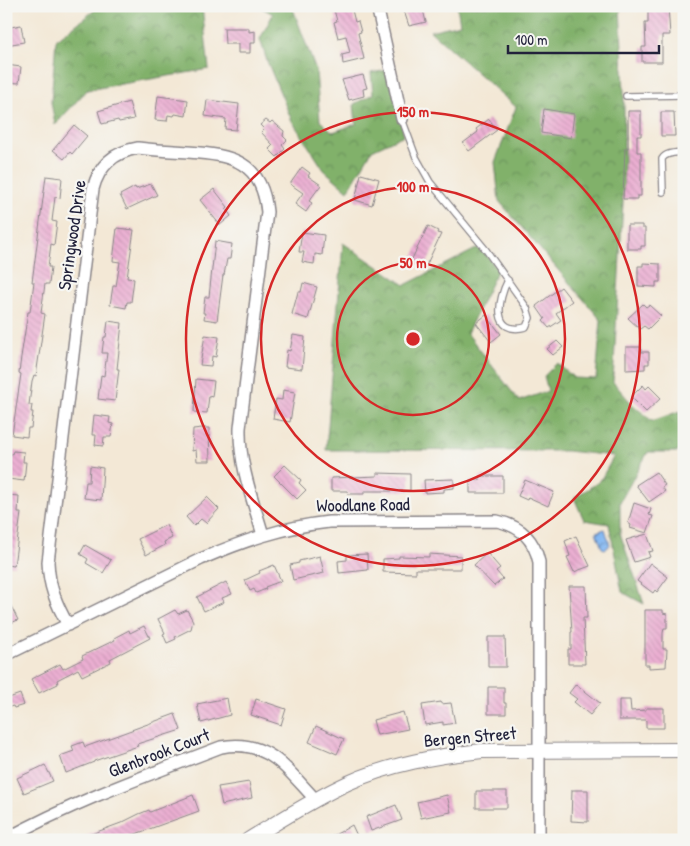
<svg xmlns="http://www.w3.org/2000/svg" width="690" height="846" font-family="'Patrick Hand',sans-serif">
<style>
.forest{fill:url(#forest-crowns);stroke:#526a53}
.water{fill:url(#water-waves);stroke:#546e97}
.building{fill:url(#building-back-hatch)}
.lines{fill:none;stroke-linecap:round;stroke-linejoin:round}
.service-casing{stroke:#8a8588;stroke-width:8}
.minor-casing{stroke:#8a8588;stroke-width:14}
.tertiary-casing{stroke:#8a8588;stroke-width:16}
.service{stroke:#fff;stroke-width:5.5}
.minor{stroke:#fff;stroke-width:11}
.tertiary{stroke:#fff;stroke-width:14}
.ring{fill:none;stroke:#d62828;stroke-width:2.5}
.labels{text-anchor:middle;stroke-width:4.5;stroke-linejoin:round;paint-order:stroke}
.street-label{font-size:18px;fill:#22223b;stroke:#f6f6f2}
.centre{fill:#d62828;stroke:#f6f6f2;stroke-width:2.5}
.ring-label{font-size:15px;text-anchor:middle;font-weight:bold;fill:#d62828;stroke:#f6f6f2;stroke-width:4.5;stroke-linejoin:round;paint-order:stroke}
</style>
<defs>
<pattern id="forest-crowns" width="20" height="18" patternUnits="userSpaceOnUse" patternTransform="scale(1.25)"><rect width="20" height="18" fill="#81b16b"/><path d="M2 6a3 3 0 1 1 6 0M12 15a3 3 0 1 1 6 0" fill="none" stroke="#699059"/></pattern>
<pattern id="water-waves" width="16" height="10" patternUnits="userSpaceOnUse" patternTransform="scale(1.25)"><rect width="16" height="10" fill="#86b9f3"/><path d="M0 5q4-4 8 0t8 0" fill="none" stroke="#6d96c6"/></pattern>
<pattern id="building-back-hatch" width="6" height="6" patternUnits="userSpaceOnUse" patternTransform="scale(1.25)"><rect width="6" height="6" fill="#ebafd2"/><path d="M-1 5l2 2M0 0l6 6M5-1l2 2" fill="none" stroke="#c996b5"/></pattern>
</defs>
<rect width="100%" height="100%" fill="#f6f6f2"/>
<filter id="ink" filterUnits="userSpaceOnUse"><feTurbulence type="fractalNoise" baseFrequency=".02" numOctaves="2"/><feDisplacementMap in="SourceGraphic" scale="10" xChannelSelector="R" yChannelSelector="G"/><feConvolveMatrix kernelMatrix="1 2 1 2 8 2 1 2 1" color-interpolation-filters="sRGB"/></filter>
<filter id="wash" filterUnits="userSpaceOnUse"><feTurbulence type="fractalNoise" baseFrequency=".0096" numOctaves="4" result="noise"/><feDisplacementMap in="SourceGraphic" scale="20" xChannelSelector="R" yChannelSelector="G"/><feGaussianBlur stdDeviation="1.12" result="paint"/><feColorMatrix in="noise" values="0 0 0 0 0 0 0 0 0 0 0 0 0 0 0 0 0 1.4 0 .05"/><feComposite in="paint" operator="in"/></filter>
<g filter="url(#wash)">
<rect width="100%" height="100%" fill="#f3e8d6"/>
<path class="forest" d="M100,6H202L209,69L87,90L55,125L51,102L56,40Z
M259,6H292L316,71L320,121L333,132L356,124L354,104L373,94L371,73L388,70L404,135L372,150L348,191L324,170L292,121L267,61L260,39L273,14Z
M457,6H620L624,92V184L613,382L633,405L652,421L680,411V452H648L620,502V533L644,604L622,592L609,524L584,520L574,498L600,481L614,456L567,451L326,450L343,243L405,285L480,247L498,269L467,333L519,401L548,391L544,376L557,363L574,378L596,379L601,320L499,201L495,162L516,107L430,31L460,24Z"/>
<path class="water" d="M605,529L610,545L605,549L602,548L596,532Z"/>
<g id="blocks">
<path class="building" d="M333,6H351L355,22L358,21L361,32L358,33L364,59L343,64L342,55L350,53L346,36L338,38L334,22L337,21Z
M422,6L426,22L409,26L404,11Z
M651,6H668L670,35H662V62H642V47H646L645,23H648V7Z
M21,25L24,42L6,45V28Z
M224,28H249V32L255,31V43H250V53H238V44H225Z
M6,65L21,67L19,83L6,82Z
M363,75L367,88L363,89L364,96L349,100L342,80Z
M158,96L188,100L186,116L175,114L174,116L168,115L167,121L155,120Z
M207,100L239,104L236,130L225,129L226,119L205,116Z
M129,102L134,119L119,122L118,120L102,124L98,111Z
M544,109L574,114L571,138L541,133Z
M628,111H641V136H637V152H641V196H637V199H623L625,148H628Z
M661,112H674L675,136H661Z
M489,119L497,130L469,151L463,143L478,132L476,129Z
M266,120L270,123L272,121L284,131L283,136L287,140L282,145L285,149L277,157L269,149L273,145L261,132L264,129L260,125Z
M74,125L87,136L72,154L70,152L64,159L53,150Z
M302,167L310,173L308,176L321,185L309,201L312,203L306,212L295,204L303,193L290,184Z
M361,174L379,179L372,205L355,200Z
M46,176L62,178L60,198L55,197L52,221L57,222L54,245L51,244L48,267H51L49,284H45L41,313L45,314L36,376L34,375L32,381L29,405H32L31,412H33L31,428H28L27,437L12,435L21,374L19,373L21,357L28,312H30L34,282H32Z
M151,184L157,195L127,209L120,195L135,187L136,189Z
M214,189L228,207L226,209L231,216L220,225L200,200Z
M627,225H642V228H645V246H641V249H627Z
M428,226L438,231L437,233L441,234L425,268L411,261Z
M117,228L134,230L127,278L134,279L131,302H127L126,308L110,305L113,286H116L120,262L113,261Z
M302,232L324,235L322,255L315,254L314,264L302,262L304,252H299Z
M215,241L232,244L230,259H227L224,275H223L217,321L204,319L205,313H203L205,297H209Z
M643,263L660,264V282H656V287L638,286V266H643Z
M303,283L317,287L308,319L292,314L298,292H301Z
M561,287L572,301L556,313L561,320L549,328L543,321L545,319L536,306Z
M643,304L646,307L649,305L661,316L648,329L644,326L640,329L628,318Z
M486,315L501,334L491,342L476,323Z
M108,321L122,323L117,369H119L115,401L98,399L101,375L104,376L107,353H102L104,337H106Z
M205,335L219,337L216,357L212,356L211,366L200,365Z
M293,335L305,337L302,369L285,367L287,350L290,351Z
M557,341L563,347L553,355L547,349Z
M626,347H641V352H649V364H645V369L626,370Z
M196,379L214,381L212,397L209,396L207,413L194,412Z
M643,385L646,389L649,386L661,398L646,412L631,397Z
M283,390L295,392L290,422L273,419L276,399L282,400Z
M94,415L110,417L109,423L113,424L111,437H104L103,446L95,445L96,435H92Z
M202,428H209L210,461H197L196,450L192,451L193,429Z
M13,451L24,452L23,462H26L24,481L8,479L10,454H12Z
M285,465L301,480L299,483L306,490L297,499L274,476Z
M90,466L103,468L101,500L84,498L86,482H89Z
M656,472L665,485L662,487L665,491L649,502L636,485Z
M377,473L410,474V491H364V494H348L347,491H331V478L377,476Z
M480,476H503V493H470V480H480Z
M454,479V488L444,489V492L425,493L424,480Z
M525,480L554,492L548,506L528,497L527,500L518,496Z
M7,495L19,496L18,513H21L14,566L6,565Z
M207,497L219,509L206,523L201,519L194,526L186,517Z
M634,503L651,509L649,515L653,516L647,533L630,528L631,525L628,523Z
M166,525L172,538L164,542L165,545L146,555L138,539Z
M647,534L653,551L648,552L650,557L634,562L626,540Z
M576,536L590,566L574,572L567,557L570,556L565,541Z
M85,545L111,560L103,573L86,563L88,559L80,554Z
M487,553L500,568L496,571L503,579L494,586L474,565Z
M367,554L368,570L339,573L338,561L347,560V555Z
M429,554L461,556V569H416V573L383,572V559L399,558V556L429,557Z
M320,556L324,573L293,580L290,565L299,563V561Z
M650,563L668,577L657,592L655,590L653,593L637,581Z
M274,565L281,581L265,587L266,589L256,593L254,589L250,591L245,580L260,573L259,571Z
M226,582L232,594L222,598L224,602L204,611L197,597Z
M569,586H586L587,618H583L585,664H568V649H571V632H572Z
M6,596L18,620L6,625Z
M175,610L178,614L187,610L193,621L191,629L175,637L176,639L167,643L163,634L165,633L158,619Z
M645,610H663V613L667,614V628H664L663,633V649H667L666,667L649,668V665H645Z
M144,626L150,638L110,659L111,662L82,676L78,669L57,680L58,684L39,693L31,679L60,664L63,669L83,659L82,656L115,640L114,638L129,630L130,633Z
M488,637H505L506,667H488Z
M576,684L600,703L590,715L574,702L577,699L569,693Z
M488,687H504V703H506V714H488Z
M20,694L24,705L14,708L13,706L6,708V699Z
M227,698L230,715L201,723L197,704Z
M256,699L286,709L281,725L251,715Z
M619,700H630L631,711L646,710V708H664V728H646V720H619Z
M441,702V704L451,703L455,723L443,725V722L425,725L422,705Z
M403,712L408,729L377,735L373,720Z
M175,714L181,730L137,744L138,746L94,761V762L66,773L60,756L74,751L72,746L83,742L85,747Z
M316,726L344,739L337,754L309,742Z
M45,765L53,781L24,793L17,778Z
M249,782L252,798L222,805L218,787Z
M572,790H588V822L571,821Z
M476,791H507V808H476Z
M193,795L199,811L119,840H75L121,823L139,814L149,810L150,812Z
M447,795L451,812L421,818L417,802Z
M396,805L402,820L371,831L366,817Z
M352,825L359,840H325L342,831Z"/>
</g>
</g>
<g filter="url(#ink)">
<use href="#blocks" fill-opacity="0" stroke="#8a8588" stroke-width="1"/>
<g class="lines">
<g class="service-casing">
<path id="service" d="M626,96L684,95
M402,119L416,157L430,182L486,250L527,308L530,318L526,327C491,336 498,299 508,280
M663,192L662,159C666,152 676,153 684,152"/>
</g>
<g class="minor-casing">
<path id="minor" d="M377,6L402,119
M68,625C56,604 49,586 48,562L93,189C99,165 114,152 138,148C155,150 172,151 188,152C232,155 262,161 267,212L240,428C239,465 253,500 263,535
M6,655L201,559C243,541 283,527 329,522L497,521C521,526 534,539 539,562V840
M6,839C75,801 148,775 221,747C268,738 287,770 315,799"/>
</g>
<g class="tertiary-casing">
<path id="tertiary" d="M248,840C281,820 313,799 348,783C390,764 436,756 482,751L684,750"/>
</g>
<use href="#service" class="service"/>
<use href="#minor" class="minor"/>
<use href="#tertiary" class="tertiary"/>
</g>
</g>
<g class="ring">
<circle cx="413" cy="339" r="76"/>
<circle cx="413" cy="339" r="152"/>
<circle cx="413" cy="339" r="227"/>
</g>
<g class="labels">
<g class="street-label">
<text transform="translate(72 235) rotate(-82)" y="6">Springwood Drive</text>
<text transform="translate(363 505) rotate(-1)" y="6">Woodlane Road</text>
<text transform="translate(470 737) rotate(-5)" y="6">Bergen Street</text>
<text transform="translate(159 753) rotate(-21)" y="6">Glenbrook Court</text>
</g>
</g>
<circle cx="413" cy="339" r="8" class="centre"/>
<g class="ring-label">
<text x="413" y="117">150 m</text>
<text x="413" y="192">100 m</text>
<text x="413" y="268">50 m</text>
</g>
<rect width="690" height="846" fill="none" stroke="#f6f6f2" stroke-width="25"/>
<path d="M508 45v8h151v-8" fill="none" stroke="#22223b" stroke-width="2.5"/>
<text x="515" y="45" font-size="15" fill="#22223b" stroke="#f6f6f2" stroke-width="4" paint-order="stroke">100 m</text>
</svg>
